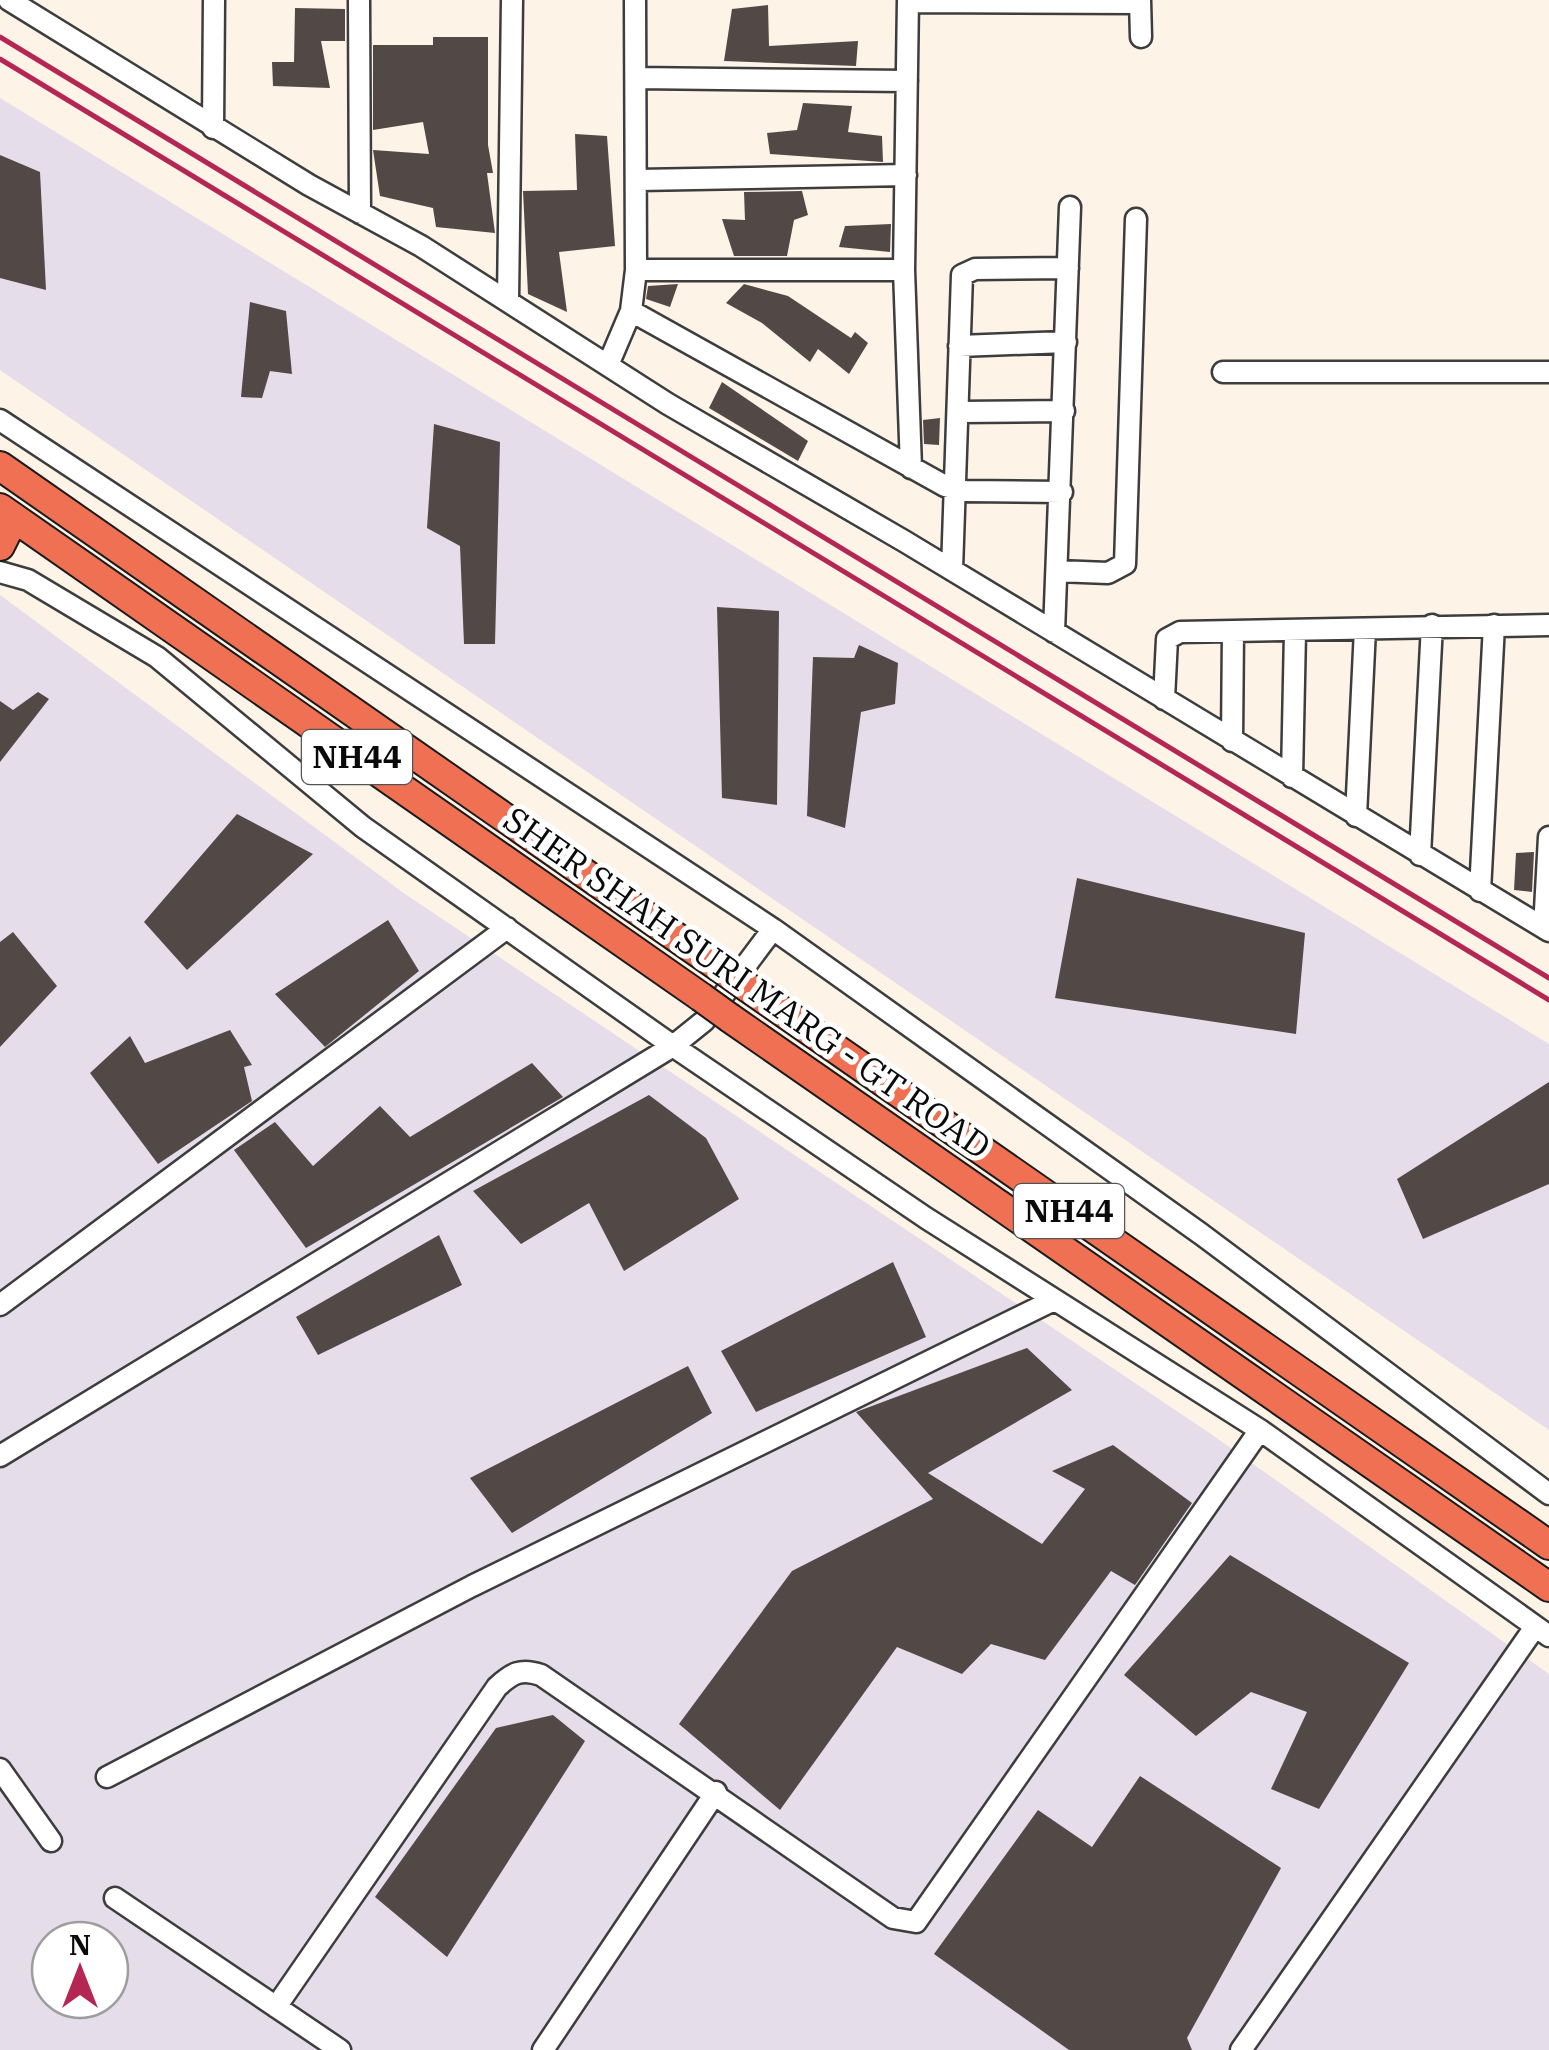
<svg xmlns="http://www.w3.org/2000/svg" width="1549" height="2050" font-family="'IBM Plex Serif',serif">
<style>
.industrial{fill:#e5dde9;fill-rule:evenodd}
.building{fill:#524846}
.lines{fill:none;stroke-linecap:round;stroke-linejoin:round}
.minor-casing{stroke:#3d3d3d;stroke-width:25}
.highway-casing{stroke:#1b1b1b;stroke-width:32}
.minor{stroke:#fff;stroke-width:20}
.highway{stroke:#f07053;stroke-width:28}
.rail{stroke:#b42754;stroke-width:5}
.highway-bridge-casing{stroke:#1b1b1b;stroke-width:32;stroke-linecap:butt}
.highway-bridge{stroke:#f07053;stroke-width:28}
.labels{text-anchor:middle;stroke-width:10;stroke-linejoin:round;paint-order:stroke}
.shield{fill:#fff;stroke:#545454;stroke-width:2.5}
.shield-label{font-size:32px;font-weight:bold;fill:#0a0a0a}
.street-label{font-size:35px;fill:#0a0a0a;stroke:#fff}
</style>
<rect width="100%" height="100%" fill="#fef3e7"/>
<path class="industrial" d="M0,98L1549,1044V1430L0,370Z
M0,595L405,894L1208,1432L1549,1674V2050H0ZM50,1940H110V2000H50Z"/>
<path class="building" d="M768,5L769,46L858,41L856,66L724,61L732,9Z
M295,8L345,9V41H321L330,88L273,86L272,62H294Z
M433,37H488V145L493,173H487L495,233L436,227L433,208L380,196L373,150L429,154L423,122L373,130V45H433Z
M803,103L852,106L848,132L882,136L883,162L770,154L767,133L797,130Z
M575,134L607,136L615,246L559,252L567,312L528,294L523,191L577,190Z
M0,155L40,172L46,290L0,278Z
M802,191L808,215L794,220L787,256H734L722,219L745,220L744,192Z
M891,224L890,252L839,247L845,226Z
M678,284L670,307L646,299L648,286Z
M744,284L788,296L851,338L855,332L868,343L849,374L818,349L810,362L762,323L726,303Z
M250,302L286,311L292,374L270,371L262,398L241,397Z
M722,382L808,441L798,461L709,408Z
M940,418L939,445L924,444L923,420Z
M434,424L500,442L495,644H464L460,546L427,528Z
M717,607L779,611L777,805L722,798Z
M859,645L898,663L895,704L861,712L845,828L807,816L813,657L854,658Z
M38,692L49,699L0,762V701L13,710Z
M237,814L313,854L187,970L144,922Z
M1534,852L1532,892L1514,890L1516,853Z
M1077,878L1305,933L1296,1034L1055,998Z
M388,920L419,971L325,1047L275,994Z
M13,932L57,986L0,1047V942Z
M230,1030L252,1065L244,1067L252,1101L158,1164L90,1073L130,1036L145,1063Z
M532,1063L563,1097L306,1248L234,1150L275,1122L313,1166L380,1106L410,1137Z
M1549,1082V1184L1423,1239L1397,1179Z
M649,1095L706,1138L739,1199L624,1271L589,1203L521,1244L473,1191Z
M439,1235L462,1285L318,1355L296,1317Z
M893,1262L926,1337L756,1412L721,1351Z
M1027,1348L1072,1390L928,1473L1042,1544L1085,1489L1052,1471L1113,1445L1192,1503L1135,1585L1111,1571L1045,1660L991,1644L962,1674L897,1647L780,1810L679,1724L792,1571L933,1499L856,1412Z
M688,1366L712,1413L512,1533L470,1478Z
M1230,1555L1409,1663L1319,1809L1271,1789L1307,1712L1251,1692L1196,1736L1124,1675Z
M553,1715L585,1741L447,1957L375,1897L496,1728Z
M1140,1776L1281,1868L1187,2038L1192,2050H1069L934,1954L1038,1810L1092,1847Z"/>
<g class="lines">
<g class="minor-casing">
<path id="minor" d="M9,0L309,185L421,246L668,404L904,541L1549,931
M359,0L360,213
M908,0L904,270L911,468
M1140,0L1141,37
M908,2L1140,3
M636,78L907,81
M213,128L214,0
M639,180L906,175
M636,270H904
M508,300L512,0
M631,311L945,486L965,491L1062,492
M959,346L1066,342
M608,365L631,311L636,270L635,0
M1223,372H1549
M959,412L1064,411
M0,420L773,929L1201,1234L1549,1494
M952,570L962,275L975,269L1068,268
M1057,571L1108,573L1125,564L1136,219
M0,572L28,580L157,657L363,827L673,1046L926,1218L1260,1430L1549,1636
M1054,632L1070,207
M1164,699L1167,639L1180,632L1549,625
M1232,741L1233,631
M1292,777L1295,632
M1356,816L1365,629
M1420,855L1432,625
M1480,891L1494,625
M1544,928L1549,837
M0,1305L507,928
M0,1456L673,1046L704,1021L773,929
M0,1769L51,1841
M107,1777L472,1586L1054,1300
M115,1898L340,2050
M276,2007L497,1687C512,1673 521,1668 541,1675L893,1918L916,1922L1260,1430
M543,2050L716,1792
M1241,2050L1535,1627"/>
</g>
<g class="highway-casing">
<path id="highway" d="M0,466L719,967
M0,508L701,997
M0,546L14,518
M747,987L1549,1545
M730,1018L1549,1587"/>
</g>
<use href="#minor" class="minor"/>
<use href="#highway" class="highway"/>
<path class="rail" d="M0,37L1549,978
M0,59L1549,1000"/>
<g class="highway-bridge-casing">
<path id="highway-bridge" d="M719,967L747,987
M701,997L730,1018"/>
</g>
<use href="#highway-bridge" class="highway-bridge"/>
</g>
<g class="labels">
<g class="shield">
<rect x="302" y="730" width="110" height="54" rx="8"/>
<rect x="1014" y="1184" width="110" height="54" rx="8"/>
</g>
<g class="shield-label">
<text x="357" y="768">NH44</text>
<text x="1069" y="1222">NH44</text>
</g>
<g class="street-label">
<text transform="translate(747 983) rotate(35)" y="12">SHER SHAH SURI MARG - GT ROAD</text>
</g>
</g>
<g transform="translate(80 1970)"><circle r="48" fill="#ffffff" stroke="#9d9d9d" stroke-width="2.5"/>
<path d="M0-8L18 38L0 25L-18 38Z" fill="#b42754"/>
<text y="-15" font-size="28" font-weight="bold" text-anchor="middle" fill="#0a0a0a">N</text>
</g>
</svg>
